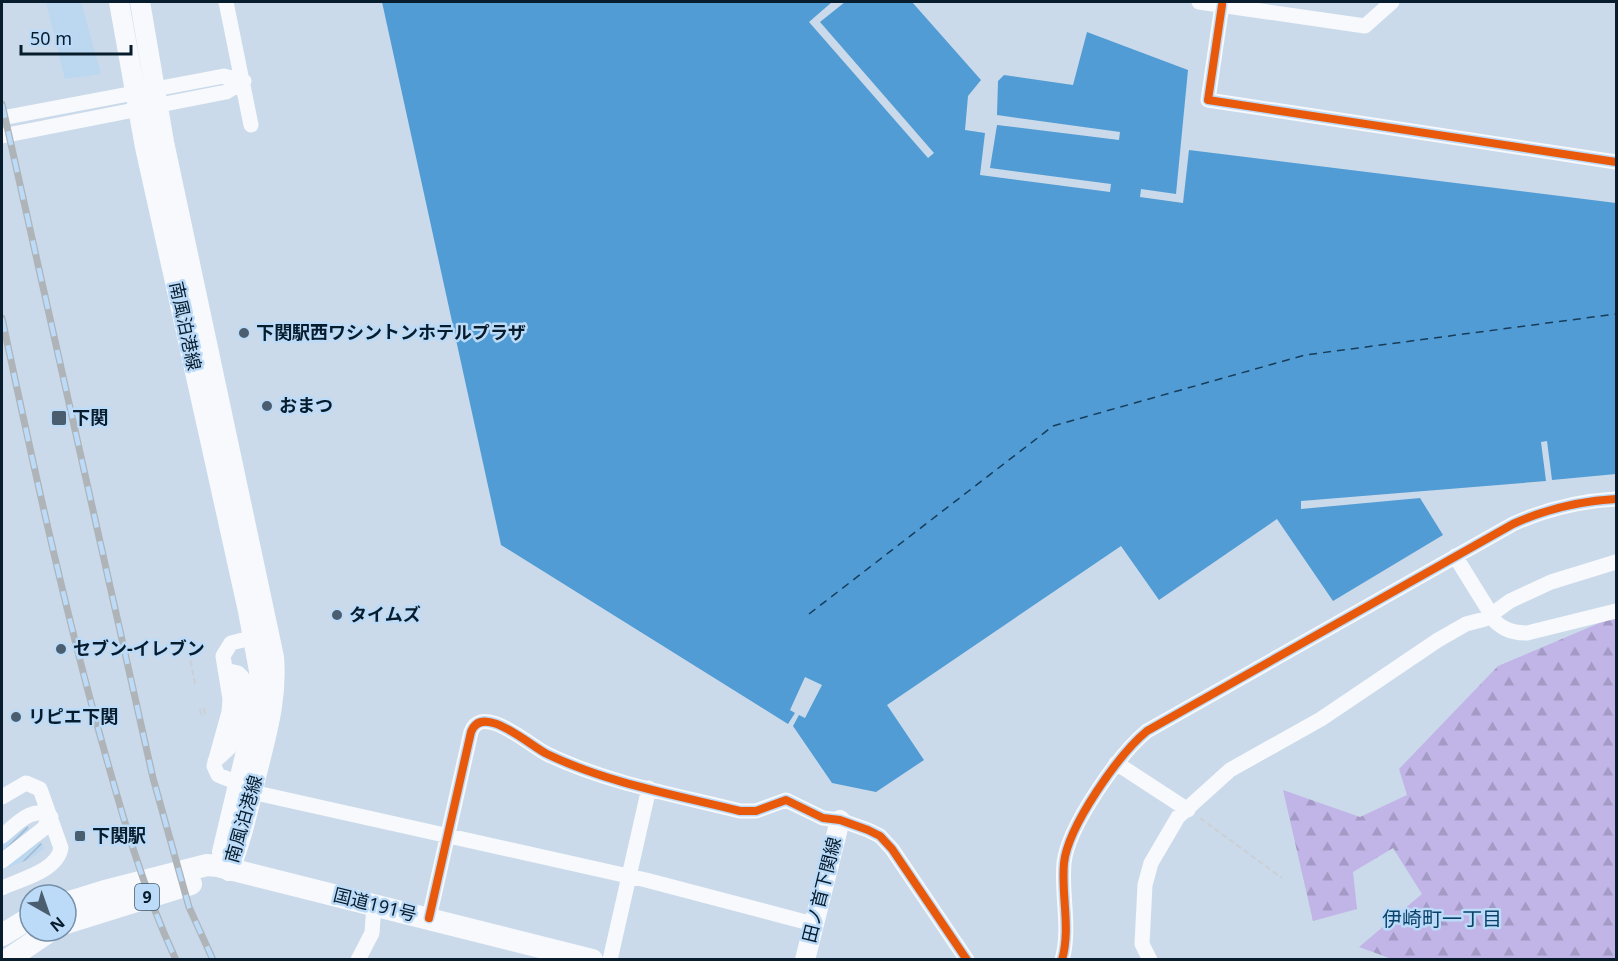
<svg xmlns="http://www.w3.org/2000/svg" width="1618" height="961" font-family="'Noto Sans','Noto Sans JP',sans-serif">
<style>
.built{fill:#bcd7f0}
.industrial{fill:url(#industrial-furrows)}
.forest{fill:url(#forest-firs)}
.water{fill:#519cd4}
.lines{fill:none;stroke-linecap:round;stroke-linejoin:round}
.ferry{stroke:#173d5b;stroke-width:1.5;stroke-dasharray:8 6;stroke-linecap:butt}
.path{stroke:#cbd0d6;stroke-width:2;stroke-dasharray:6 3;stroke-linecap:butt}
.minor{stroke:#f7f9fc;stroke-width:15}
.major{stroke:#f7f9fc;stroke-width:20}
.highway{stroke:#f7f9fc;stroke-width:22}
.rail-casing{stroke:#afb4b9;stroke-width:7}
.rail{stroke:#bcdbf8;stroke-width:4.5;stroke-dasharray:14;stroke-linecap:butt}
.cycleway-casing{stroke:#bcdbf8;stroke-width:11}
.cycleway{stroke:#e8590c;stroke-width:8}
.poi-dot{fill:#4b5e6f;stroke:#bcdbf8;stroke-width:2}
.labels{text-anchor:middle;stroke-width:5;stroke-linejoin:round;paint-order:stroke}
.shield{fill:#bcdbf8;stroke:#3d556a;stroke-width:1.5}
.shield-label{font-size:16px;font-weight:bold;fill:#071c2d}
.street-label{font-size:18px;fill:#071c2d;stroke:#bcdbf8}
.poi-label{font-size:18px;font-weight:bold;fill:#071c2d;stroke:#bcdbf8;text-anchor:start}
.neighbourhood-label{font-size:20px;fill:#094169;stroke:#bcdbf8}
</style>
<defs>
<pattern id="industrial-furrows" width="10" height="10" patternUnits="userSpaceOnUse" patternTransform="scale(1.5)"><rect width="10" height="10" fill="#bcd7f0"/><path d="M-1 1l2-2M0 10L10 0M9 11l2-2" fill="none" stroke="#a0b8ce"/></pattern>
<pattern id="forest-firs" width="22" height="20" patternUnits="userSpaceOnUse" patternTransform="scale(1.5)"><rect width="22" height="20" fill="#c1b4e6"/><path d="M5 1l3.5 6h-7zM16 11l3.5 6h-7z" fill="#a49ac6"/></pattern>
</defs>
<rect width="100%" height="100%" fill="#cadaea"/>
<path class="built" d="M46,2H81L101,74L65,79Z"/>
<path class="industrial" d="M27,826L45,848L32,858L2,870V846Z"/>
<path class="forest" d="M1616,616V959H1392L1359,947L1422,894L1393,848L1353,872L1357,909L1313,921L1283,790L1360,817L1407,795L1399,769L1498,666Z"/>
<path class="water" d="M382,2H832L809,22L928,158L934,153L820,22L845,2H912L981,80L968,96L965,130L985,133L980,175L1110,192L1111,184L990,168L997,125L1119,140L1120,132L997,115L998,81L1004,75L1073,85L1087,32L1188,70L1176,194L1141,189L1140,197L1183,203L1189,150L1616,203V474L1552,480L1547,441L1541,442L1546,481L1301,501V509L1420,498L1443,535L1333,601L1277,519L1159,600L1121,546L887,705L924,760L876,792L832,783L793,726L799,715L805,718L822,685L805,677L790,710L795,713L788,724L501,545Z"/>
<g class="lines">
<path class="ferry" d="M809,614L1053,426L1305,355L1616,314"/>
<path class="path" d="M195,684L189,653L201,651
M204,708L205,714
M200,709L201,715
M1200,818L1282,878"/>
<path class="minor" d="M226,2L251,125
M1199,2L1365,26L1392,2
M1222,5L1208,100L1616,162
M2,118L224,76L244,81
M2,136L226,92L244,81
M1455,556L1491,614
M1489,615C1500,628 1510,633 1527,633L1616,611
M215,761L229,748L242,705V677L238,673L225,670
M1116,763L1188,810
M247,778L238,783L218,775L214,766L229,712L230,699L223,656L231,643L263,635
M252,792L646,880L813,924
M2,797L26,783L40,789L61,848C57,871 21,879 2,888
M2,836C16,825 33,804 51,817L43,829L2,861
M429,918L471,732C482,702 529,745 547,754C607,783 676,795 740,811H756L786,800L823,818L840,820L868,830L880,836L892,849L967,960
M358,960L372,933L374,905
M610,960L649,788
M1062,960C1071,928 1061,895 1064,863C1068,826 1119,754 1147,731L1513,524C1546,509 1580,501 1616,499
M1150,960L1142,944L1145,885L1151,863L1178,817L1230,770L1321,719L1438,640L1466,624L1485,619L1510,601L1551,582L1616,562"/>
<path class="major" d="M119,2L145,147L248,611L259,671L258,701L222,852L229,871
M140,2L164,142L274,657C278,703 264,741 254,786C247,814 241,843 229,871
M805,960L840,820"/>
<path class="highway" d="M66,903L105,891L207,865L218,866L592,960
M66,923L191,884
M2,935L30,918
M7,960L50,931"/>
<g class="rail-casing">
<path id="rail" d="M2,104L153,778L189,907L213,960
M2,318C31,455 61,593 98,728C120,807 141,885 176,960"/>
</g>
<use href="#rail" class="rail"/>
<g class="cycleway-casing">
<path id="cycleway" d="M1222,5L1208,100L1616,162
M429,918L471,732C482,702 529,745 547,754C607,783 676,795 740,811H756L786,800L823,818L840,820L868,830L880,836L892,849L967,960
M1062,960C1071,928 1061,895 1064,863C1068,826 1119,754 1147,731L1513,524C1546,509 1580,501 1616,499"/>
</g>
<use href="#cycleway" class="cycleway"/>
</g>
<g class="poi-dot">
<circle cx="244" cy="333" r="6"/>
<circle cx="267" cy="406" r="6"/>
<rect x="51" y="410" width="16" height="16" rx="3"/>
<circle cx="337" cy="615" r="6"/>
<circle cx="61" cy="649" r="6"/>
<circle cx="16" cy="717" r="6"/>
<rect x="74" y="830" width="12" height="12" rx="3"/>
</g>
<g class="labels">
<rect class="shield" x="135" y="884" width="24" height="26" rx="4.5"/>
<g class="shield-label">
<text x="147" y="903">9</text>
</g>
<g class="street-label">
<text transform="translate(185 326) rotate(78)" y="6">南風泊港線</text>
<text transform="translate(244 819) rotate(-74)" y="6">南風泊港線</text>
<text transform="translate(822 890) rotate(-76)" y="6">田ノ首下関線</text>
<text transform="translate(375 905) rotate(14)" y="6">国道191号</text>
</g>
<g class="poi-label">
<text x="256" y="339">下関駅西ワシントンホテルプラザ</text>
<text x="279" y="412">おまつ</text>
<text x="72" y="424">下関</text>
<text x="349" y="621">タイムズ</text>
<text x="73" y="655">セブン-イレブン</text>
<text x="28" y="723">リピエ下関</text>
<text x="92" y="842">下関駅</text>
</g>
<g class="neighbourhood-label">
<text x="1442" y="926">伊崎町一丁目</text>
</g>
</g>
<rect width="1618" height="961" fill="none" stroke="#071c2d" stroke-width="6"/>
<g transform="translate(48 913) rotate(140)"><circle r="28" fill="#bcdbf8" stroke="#748fa7" stroke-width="1.5"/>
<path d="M0-4.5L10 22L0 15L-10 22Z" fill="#4b5e6f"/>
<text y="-9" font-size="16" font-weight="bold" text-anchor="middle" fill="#071c2d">N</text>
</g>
<path d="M21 45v9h110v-9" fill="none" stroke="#071c2d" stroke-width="3"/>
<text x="30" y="45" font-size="18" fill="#071c2d" stroke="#bcdbf8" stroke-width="4.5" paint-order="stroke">50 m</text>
</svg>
